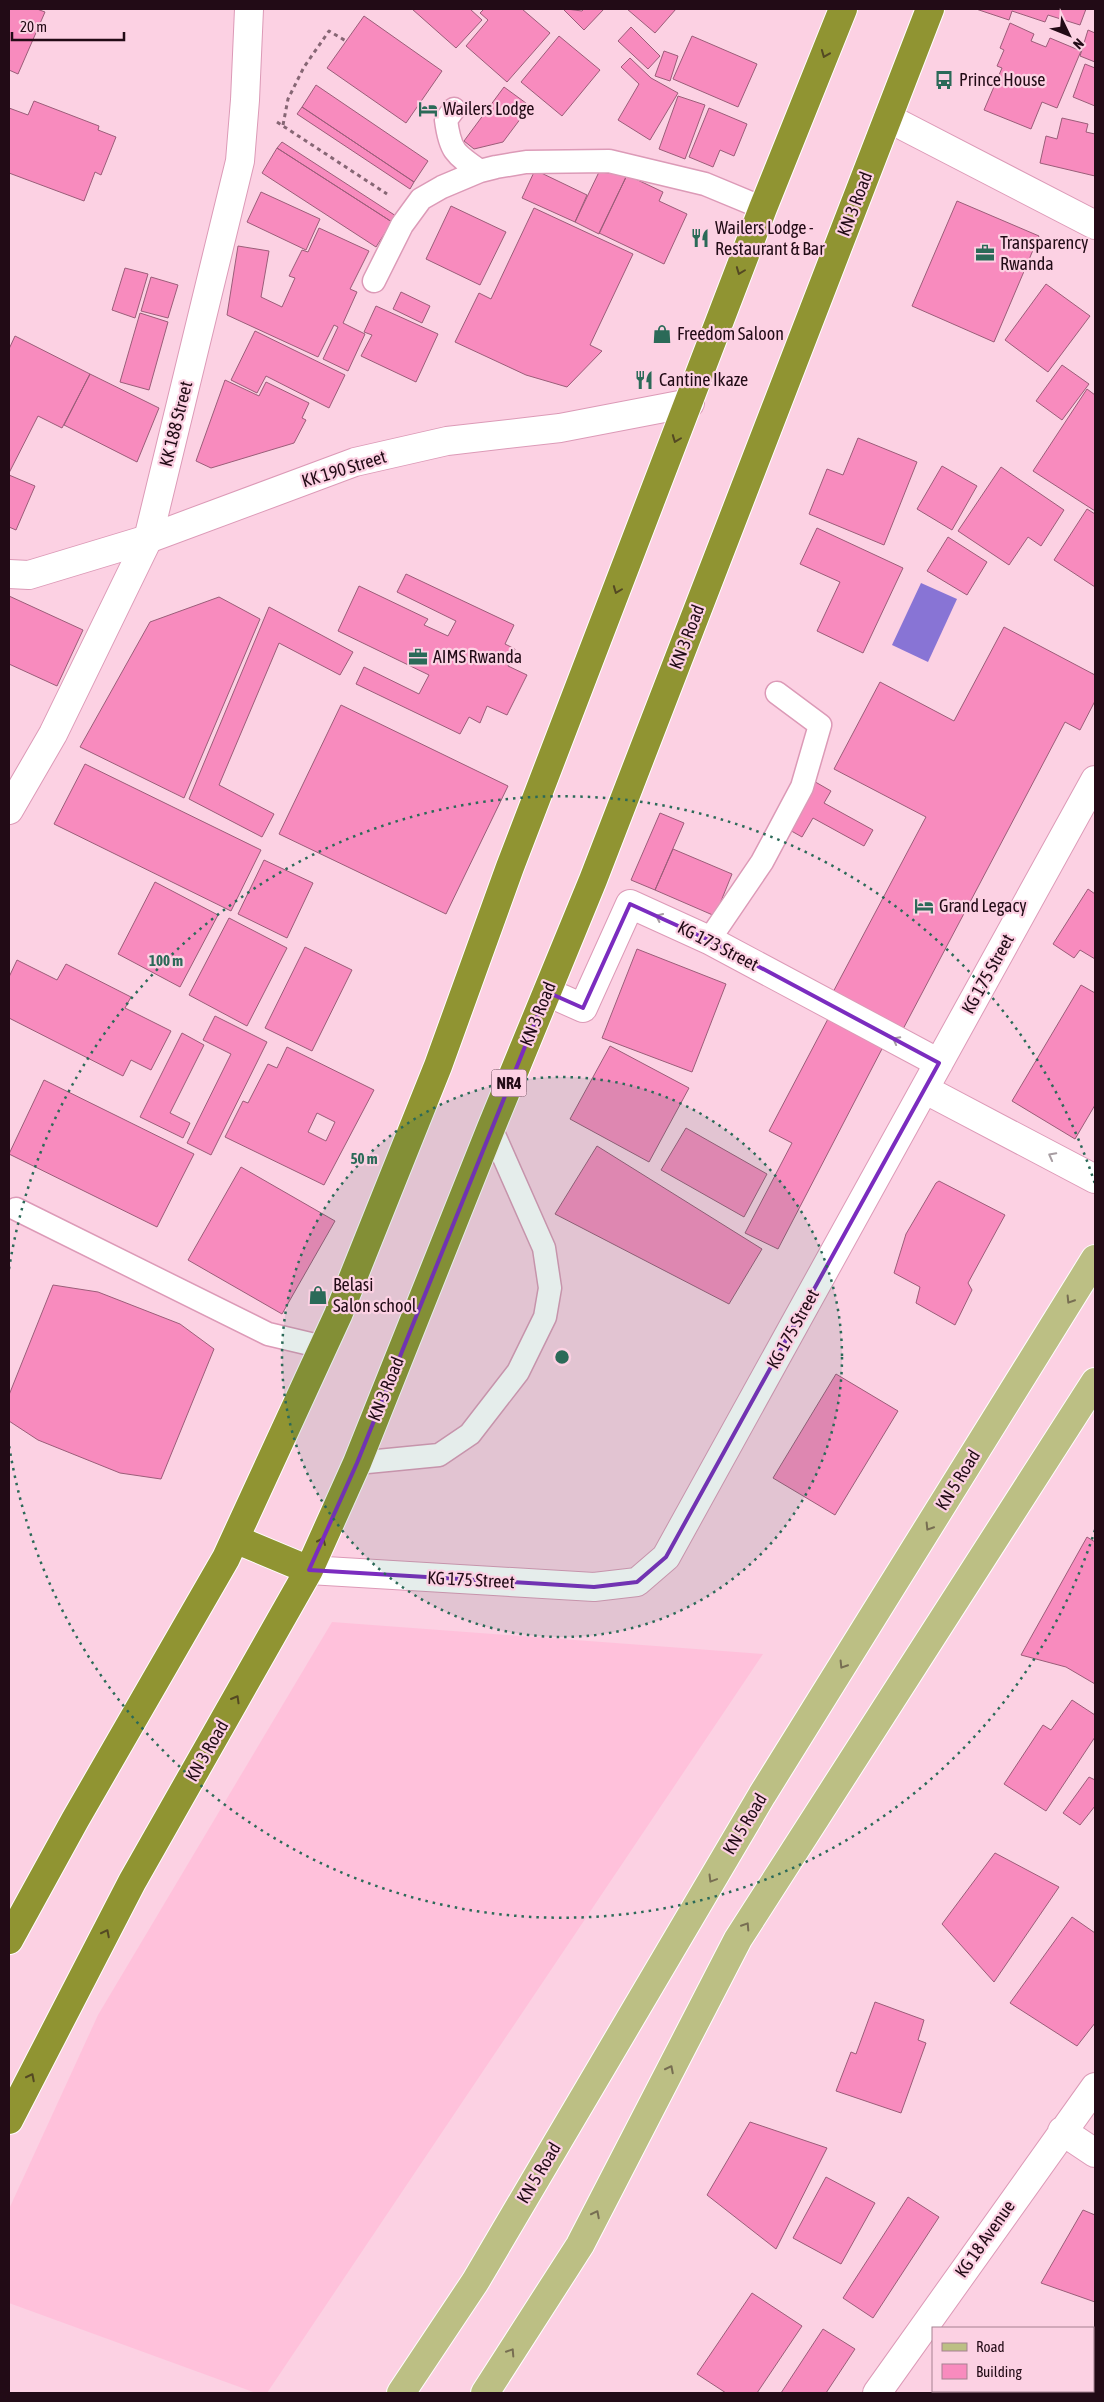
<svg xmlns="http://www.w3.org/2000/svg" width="1104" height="2402" font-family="'Asap Condensed',sans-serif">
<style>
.built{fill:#ffc1db}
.water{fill:#8874d5}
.building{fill:#f88bbe;stroke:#9b5d79;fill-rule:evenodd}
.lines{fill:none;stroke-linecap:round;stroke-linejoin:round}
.lane-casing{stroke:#dc9ab7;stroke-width:25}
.street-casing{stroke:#dc9ab7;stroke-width:30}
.secondary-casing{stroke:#dc9ab7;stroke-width:30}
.primary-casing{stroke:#fff;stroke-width:30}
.highway-casing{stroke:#fff;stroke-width:30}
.path{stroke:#866674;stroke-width:3;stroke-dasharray:4 4;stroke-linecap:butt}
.lane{stroke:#fff;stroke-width:22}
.street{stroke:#fff;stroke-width:28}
.secondary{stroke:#fff;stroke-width:28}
.primary{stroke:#bcbf84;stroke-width:28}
.highway{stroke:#909432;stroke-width:28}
.oneway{stroke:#544923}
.oneway2{stroke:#a79da2}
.oneway3{stroke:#776e52}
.marked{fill:none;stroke:#7b2cbf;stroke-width:4;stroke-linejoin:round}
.ring{fill:none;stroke:#2b6a58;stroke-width:2.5;stroke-dasharray:2.5 5}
.labels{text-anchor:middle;stroke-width:4.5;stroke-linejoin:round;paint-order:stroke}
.shield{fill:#fcd1e3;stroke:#634654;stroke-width:1}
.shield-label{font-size:16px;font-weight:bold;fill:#220b16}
.poi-label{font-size:18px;fill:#220b16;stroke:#fcd1e3;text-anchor:start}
.street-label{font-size:18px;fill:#220b16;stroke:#fcd1e3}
.centre{fill:#2b6a58;stroke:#fcd1e3;stroke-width:2.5}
.ring-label{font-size:15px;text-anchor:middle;font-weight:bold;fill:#2b6a58;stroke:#fcd1e3;stroke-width:4.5;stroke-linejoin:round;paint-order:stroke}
</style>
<rect width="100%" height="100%" fill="#fcd1e3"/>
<path class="built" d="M332,1622L763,1654L267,2393H256L9,2303V2209L98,2015Z"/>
<path class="water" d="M921,583L957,599L928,662L892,645Z"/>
<path class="building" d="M9,9H37L45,12L18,74L9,70Z
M412,9H470L482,20L456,48Z
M484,9H522L550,33L507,82L466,46L488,20L480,13Z
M566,9L582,11L584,9H604L584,30L564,10Z
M627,9H676L655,33Z
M976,9H1086L1080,25L1048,15L1045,22L1012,11L1009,20Z
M364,16L442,71L406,123L327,68Z
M1010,23L1034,34L1031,41L1046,47L1050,38L1081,51L1057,108L1042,102L1031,129L984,110L1002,68L997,66L1004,50L1000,48Z
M631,27L660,56L648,69L618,41Z
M1088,30L1095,33V62L1080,56Z
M559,36L600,70L562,116L521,82Z
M692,36L757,64L738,107L673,79Z
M664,51L678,56L670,81L655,76Z
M630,58L651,78L678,93L650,140L618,120L639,84L621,67Z
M1085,64L1095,68V106L1073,97Z
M316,85L428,161L414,182L302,107Z
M504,87L530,106L503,142L474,149L464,141Z
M678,96L705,105L685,159L659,149Z
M34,101L99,126L98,130L116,137L101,175L95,172L84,201L9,173V108L28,115Z
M302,107L414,182L410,189L297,114Z
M709,108L747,124L734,156L720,150L713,167L689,157Z
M1062,118L1088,124L1086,132L1095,134V176L1040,163L1046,136L1057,139Z
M282,142L396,216L392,222L277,148Z
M277,148L392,222L376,247L262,173Z
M535,170L587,195L575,222L522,198Z
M599,172L627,175L599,234L575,222Z
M627,175L663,192L659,201L687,214L664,264L599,233Z
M261,192L320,219L306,250L247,222Z
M957,201L1039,236L994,342L912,306Z
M451,206L506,232L480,285L426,259Z
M534,208L633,254L590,345L602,351L567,387L526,375L455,342L479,293L491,299Z
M319,228L369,251L350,289L357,292L343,323L365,334L348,371L323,359L338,327L334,325L318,357L227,315L238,246L269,251L261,297L282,307L295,278L289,276L302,250L308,252Z
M125,268L148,274L135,318L112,310Z
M151,277L178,285L168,318L141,311Z
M1046,284L1090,316L1048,372L1005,340Z
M401,292L430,306L422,323L393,309Z
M376,306L438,334L416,382L361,356L372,335L364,332Z
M140,313L168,322L149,390L120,382Z
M255,331L345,375L329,408L266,376L257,393L231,380Z
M15,336L90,374L62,428L38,416L9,473V349Z
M1062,365L1089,384L1062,420L1036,401Z
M90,374L159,408L137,462L64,425Z
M225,380L259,396L266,382L309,403L302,418L306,420L294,443L211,468L196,461Z
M1087,389L1095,395V511L1033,471Z
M858,438L917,462L884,545L809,514L827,469L843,475Z
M942,466L977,486L952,530L917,509Z
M1001,467L1064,510L1041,546L1028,537L1009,565L958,531Z
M9,475L35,486L16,530L9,527Z
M1087,509L1095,514V587L1054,560Z
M817,528L903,568L863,653L817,631L840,582L800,564Z
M948,537L987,562L967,595L927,571Z
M406,574L514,625L505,644L515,649L508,666L527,675L507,715L487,706L480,723L469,717L460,734L356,684L364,667L419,694L429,675L338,631L359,586L428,619L424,625L448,636L456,621L397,592Z
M9,596L83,630L57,686L9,664Z
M219,597L260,619L184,798L80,747L150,622Z
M269,607L353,652L340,675L279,643L219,785L274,814L262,837L189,799Z
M1004,627L1095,675V701L1080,730L1065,722L902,1031L832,994L926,817L834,769L880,682L954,721Z
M341,705L508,786L446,914L279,834Z
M85,764L261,850L231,911L54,824Z
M798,772L831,791L824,803L873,830L864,846L813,818L802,837L772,820Z
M660,813L684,823L655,890L631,880Z
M673,849L732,874L715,916L655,890Z
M264,860L313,883L287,938L238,914Z
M155,882L218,915L180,987L118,954Z
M1088,889L1095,894V959L1080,950L1074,958L1053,944Z
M229,918L287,948L247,1026L189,995Z
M305,947L352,970L312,1051L265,1028Z
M637,949L726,984L692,1072L602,1038Z
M17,960L57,980L66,964L131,997L125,1008L171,1031L151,1070L131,1060L123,1076L9,1018V977Z
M1081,985L1095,993V1105L1075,1139L1012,1101Z
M215,1016L267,1042L211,1155L187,1143L231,1054L203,1040Z
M829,1017L884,1045L778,1249L745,1233L792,1143L769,1131Z
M182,1033L204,1045L170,1113L190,1123L183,1138L140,1117Z
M610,1046L689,1088L649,1162L570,1119Z
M287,1047L374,1090L324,1185L225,1137L243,1101L248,1103L268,1064L277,1068ZM317,1113L335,1122L326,1141L308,1132Z
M44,1080L194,1154L157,1227L9,1154Z
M686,1128L767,1174L744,1217L661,1170Z
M597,1146L762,1249L729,1304L555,1214Z
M241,1167L335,1221L282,1314L188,1260Z
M939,1181L1005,1215L968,1283L972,1290L955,1325L916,1303L920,1287L894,1273L906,1234L936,1183Z
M53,1285L98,1292L180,1324L214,1349L161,1479L120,1473L38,1440L9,1421V1395Z
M836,1374L898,1411L835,1515L773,1478Z
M1087,1537L1095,1542V1684L1066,1667L1021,1655Z
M1072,1700L1095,1715V1737L1046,1811L1004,1784L1043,1725L1051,1730Z
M1089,1777L1095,1780V1806L1080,1825L1063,1813Z
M995,1853L1059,1887L994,1982L942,1924Z
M1072,1917L1095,1933V2023L1077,2046L1010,2003Z
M875,2002L924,2020L918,2040L926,2043L901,2113L836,2091L851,2052L856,2054Z
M750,2122L827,2148L776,2249L707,2195Z
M826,2177L875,2203L841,2264L793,2238Z
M908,2197L939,2217L873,2318L843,2298Z
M1083,2210L1095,2215V2302L1041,2283Z
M752,2293L802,2326L757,2393H726L697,2374Z
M823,2329L855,2349L826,2393H781Z"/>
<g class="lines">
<g class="lane-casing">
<path id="lane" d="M454,109L446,120C450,151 455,154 480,171
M374,281L402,225L421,199L442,187L480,171L496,167L526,162L609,161L705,184L763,208
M709,940L762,862L802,787L820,725L777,693
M16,1209L268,1334L323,1347
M357,1463L439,1455L470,1434L518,1372L545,1317L550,1288L544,1248L491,1128"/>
</g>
<g class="street-casing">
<path id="street" d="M888,118L1095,225
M9,810L53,734L148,539L240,161L245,100L249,9
M547,992L583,1008L630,904L709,940L939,1063
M926,1090L1095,1179
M309,1570L594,1587L637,1582L666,1557L1095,780
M1062,2131L1095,2153
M877,2393L1095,2087"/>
</g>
<g class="secondary-casing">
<path id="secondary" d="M9,574L29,575L148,539L355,462L447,441L560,428L690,403"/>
</g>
<g class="primary-casing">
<path id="primary" d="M401,2393L475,2282L762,1795L1095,1259
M485,2393L580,2245L738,1939L1095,1382"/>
</g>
<g class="highway-casing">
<path id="highway" d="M235,1539L309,1570
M9,1940L75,1820L226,1558L338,1315L438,1066L510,867L763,208L843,9
M9,2120L132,1882L309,1570L357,1463L491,1128L593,880L930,9"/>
</g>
<path class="path" d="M483,105L491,104
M277,122L387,194
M283,125L288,99L304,67L329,31L346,41"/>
<use href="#lane" class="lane"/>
<use href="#street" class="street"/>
<use href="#secondary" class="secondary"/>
<use href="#primary" class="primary"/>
<use href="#highway" class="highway"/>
</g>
<defs><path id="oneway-chevron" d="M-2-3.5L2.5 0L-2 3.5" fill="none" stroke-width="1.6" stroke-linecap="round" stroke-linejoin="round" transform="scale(1.25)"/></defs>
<g class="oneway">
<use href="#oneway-chevron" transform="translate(825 54) rotate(112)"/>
<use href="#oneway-chevron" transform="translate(740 271) rotate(111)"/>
<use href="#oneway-chevron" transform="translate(676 439) rotate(111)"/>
<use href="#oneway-chevron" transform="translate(617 590) rotate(111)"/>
<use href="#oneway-chevron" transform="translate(322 1541) rotate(-66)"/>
<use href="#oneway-chevron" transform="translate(236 1699) rotate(-60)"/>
<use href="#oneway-chevron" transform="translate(106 1933) rotate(-63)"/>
<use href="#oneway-chevron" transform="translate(31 2077) rotate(-63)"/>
</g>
<g class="oneway2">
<use href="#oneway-chevron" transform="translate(659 917) rotate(-155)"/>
<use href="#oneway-chevron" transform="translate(896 1040) rotate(-152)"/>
<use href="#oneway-chevron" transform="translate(1052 1156) rotate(-152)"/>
</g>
<g class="oneway3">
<use href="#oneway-chevron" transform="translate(1070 1300) rotate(122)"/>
<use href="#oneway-chevron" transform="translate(929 1527) rotate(122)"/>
<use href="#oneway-chevron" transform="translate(843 1665) rotate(122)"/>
<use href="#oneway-chevron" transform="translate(712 1879) rotate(121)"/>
<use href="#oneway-chevron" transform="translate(746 1926) rotate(-57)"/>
<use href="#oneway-chevron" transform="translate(670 2069) rotate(-63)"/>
<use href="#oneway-chevron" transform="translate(596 2214) rotate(-63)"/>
<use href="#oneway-chevron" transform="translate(511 2352) rotate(-57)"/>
</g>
<path class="marked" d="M630,904L709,940L939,1063L666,1557L637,1582L594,1587L309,1570L357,1463L547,992L583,1008Z"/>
<circle cx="562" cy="1357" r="280" fill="#2b6a58" fill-opacity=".12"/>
<g class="ring">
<circle cx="562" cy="1357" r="280"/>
<path d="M1095 1530A560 560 0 0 1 9 1445M9 1269A560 560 0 0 1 1095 1184"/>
</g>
<defs>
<g id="bus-bare" transform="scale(1.5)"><path d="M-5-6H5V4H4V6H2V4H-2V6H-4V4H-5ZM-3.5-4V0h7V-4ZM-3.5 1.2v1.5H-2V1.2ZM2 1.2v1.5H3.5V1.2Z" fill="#2b6a58" stroke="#fcd1e3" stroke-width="2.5" paint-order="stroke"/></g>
<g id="hotel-bare" transform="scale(1.5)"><path d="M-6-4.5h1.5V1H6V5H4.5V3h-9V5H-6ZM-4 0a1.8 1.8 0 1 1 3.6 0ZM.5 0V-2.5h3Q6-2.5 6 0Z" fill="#2b6a58" stroke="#fcd1e3" stroke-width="2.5" paint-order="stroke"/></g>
<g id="restaurant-bare" transform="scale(1.5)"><path d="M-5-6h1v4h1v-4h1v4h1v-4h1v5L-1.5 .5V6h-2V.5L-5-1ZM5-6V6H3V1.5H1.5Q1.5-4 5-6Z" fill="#2b6a58" stroke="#fcd1e3" stroke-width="2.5" paint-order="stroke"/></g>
<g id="office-bare" transform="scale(1.5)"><path d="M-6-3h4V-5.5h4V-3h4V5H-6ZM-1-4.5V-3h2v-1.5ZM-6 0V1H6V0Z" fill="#2b6a58" stroke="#fcd1e3" stroke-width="2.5" paint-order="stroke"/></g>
<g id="shop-bare" transform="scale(1.5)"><path d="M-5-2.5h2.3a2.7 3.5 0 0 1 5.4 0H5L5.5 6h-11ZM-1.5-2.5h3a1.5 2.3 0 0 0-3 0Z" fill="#2b6a58" stroke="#fcd1e3" stroke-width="2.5" paint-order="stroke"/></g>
</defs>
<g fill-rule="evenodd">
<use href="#bus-bare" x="944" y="80"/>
<use href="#hotel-bare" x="428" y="109"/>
<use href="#restaurant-bare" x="700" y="238"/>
<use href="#office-bare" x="985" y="253"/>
<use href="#shop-bare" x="662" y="334"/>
<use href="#restaurant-bare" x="644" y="380"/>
<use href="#office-bare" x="418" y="657"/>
<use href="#hotel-bare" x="924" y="906"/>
<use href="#shop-bare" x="318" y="1295"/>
</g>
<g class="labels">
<rect class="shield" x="491.5" y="1069.5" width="35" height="27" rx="4"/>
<g class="shield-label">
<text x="509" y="1089">NR4</text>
</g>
<g class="poi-label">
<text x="959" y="86">Prince House</text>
<text x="443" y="115">Wailers Lodge</text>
<text x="715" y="234">Wailers Lodge -<tspan x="715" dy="21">Restaurant &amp; Bar</tspan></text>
<text x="1000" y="249">Transparency<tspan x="1000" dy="21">Rwanda</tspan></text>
<text x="677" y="340">Freedom Saloon</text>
<text x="659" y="386">Cantine Ikaze</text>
<text x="433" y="663">AIMS Rwanda</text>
<text x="939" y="912">Grand Legacy</text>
<text x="333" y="1291">Belasi<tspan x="333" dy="21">Salon school</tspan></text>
</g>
<g class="street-label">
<text transform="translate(855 204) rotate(-69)" y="6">KN 3 Road</text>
<text transform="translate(176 424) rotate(-76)" y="6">KK 188 Street</text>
<text transform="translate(344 469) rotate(-17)" y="6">KK 190 Street</text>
<text transform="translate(687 637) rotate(-69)" y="6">KN 3 Road</text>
<text transform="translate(718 946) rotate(27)" y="6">KG 173 Street</text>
<text transform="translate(988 974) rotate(-61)" y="6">KG 175 Street</text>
<text transform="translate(538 1014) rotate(-68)" y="6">KN 3 Road</text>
<text transform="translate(793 1329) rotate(-61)" y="6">KG 175 Street</text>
<text transform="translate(386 1389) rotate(-68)" y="6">KN 3 Road</text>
<text transform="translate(958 1480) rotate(-58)" y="6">KN 5 Road</text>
<text transform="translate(471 1580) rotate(3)" y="6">KG 175 Street</text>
<text transform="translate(207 1751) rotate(-60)" y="6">KN 3 Road</text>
<text transform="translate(745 1824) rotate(-59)" y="6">KN 5 Road</text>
<text transform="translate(539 2173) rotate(-59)" y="6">KN 5 Road</text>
<text transform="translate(985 2239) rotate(-55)" y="6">KG 18 Avenue</text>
</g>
</g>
<circle cx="562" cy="1357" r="8" class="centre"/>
<g class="ring-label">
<text x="166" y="966">100 m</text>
<text x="364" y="1164">50 m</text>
</g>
<rect width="1104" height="2402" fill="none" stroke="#220b16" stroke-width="20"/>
<rect x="932" y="2327" width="162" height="65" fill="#fcd1e3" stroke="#a58291"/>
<rect x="942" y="2343" width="25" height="8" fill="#bcbf84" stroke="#a58291"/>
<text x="976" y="2352" font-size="15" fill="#220b16">Road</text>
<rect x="942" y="2364" width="25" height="15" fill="#f88bbe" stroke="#a58291"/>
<text x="976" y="2377" font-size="15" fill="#220b16">Building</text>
<g transform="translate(1069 35) rotate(133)" stroke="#fcd1e3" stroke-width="4" paint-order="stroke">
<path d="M0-4L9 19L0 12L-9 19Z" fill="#220b16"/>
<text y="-8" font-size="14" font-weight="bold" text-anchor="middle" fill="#220b16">N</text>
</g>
<path d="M12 32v8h112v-8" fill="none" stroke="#220b16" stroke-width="2.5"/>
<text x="20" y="32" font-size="15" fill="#220b16" stroke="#fcd1e3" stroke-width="4" paint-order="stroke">20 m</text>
</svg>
